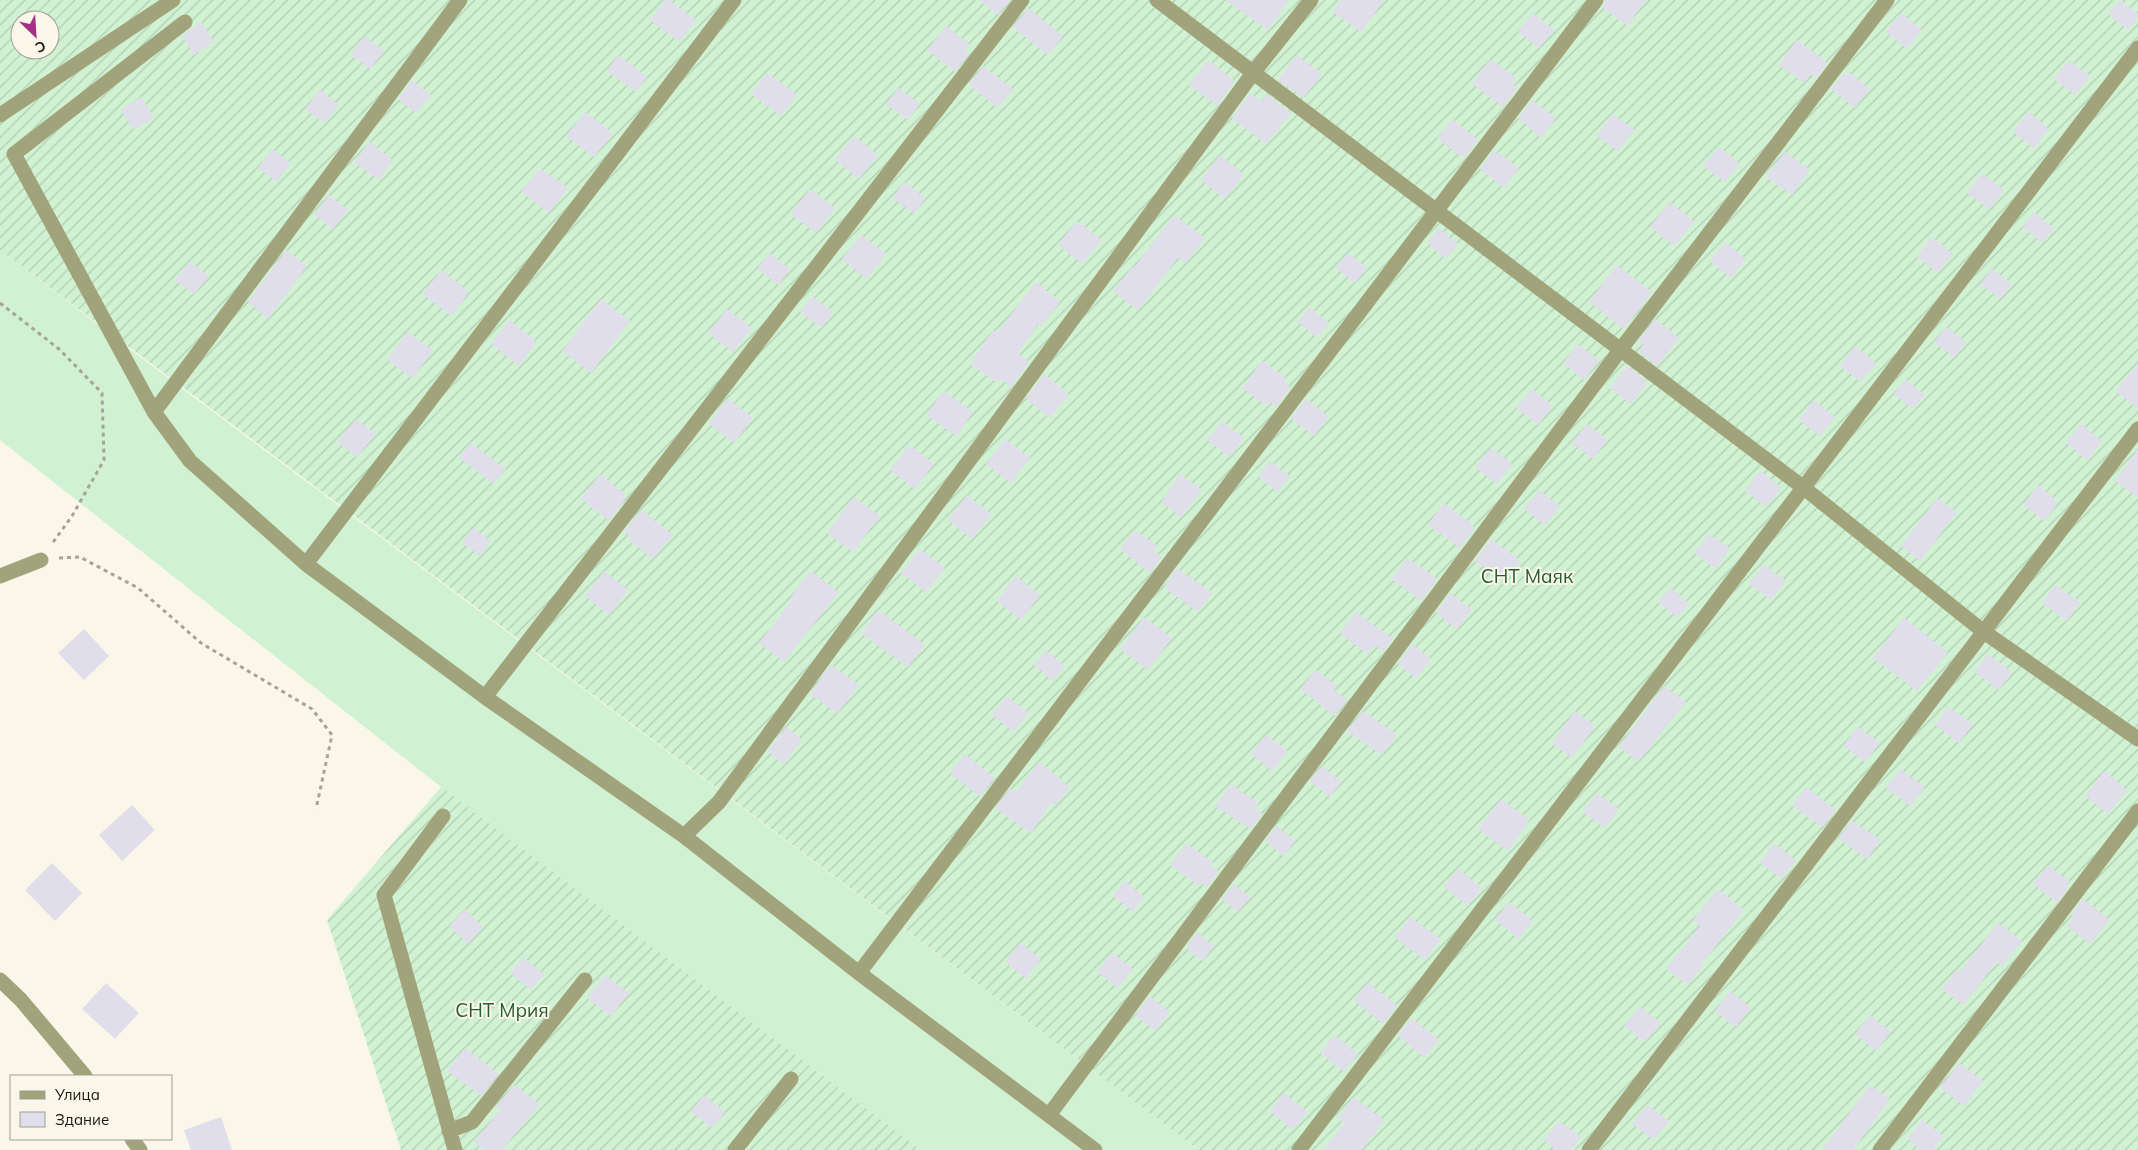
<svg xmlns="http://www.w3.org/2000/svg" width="2138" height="1150" font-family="Mulish,sans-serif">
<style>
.grass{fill:#d0f1d2}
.garden{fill:url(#garden-furrows);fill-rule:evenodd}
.building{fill:#e1deeb}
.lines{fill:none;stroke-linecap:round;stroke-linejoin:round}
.path{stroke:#a6a49a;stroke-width:3;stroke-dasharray:4 4;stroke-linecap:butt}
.minor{stroke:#a1a47b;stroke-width:15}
.labels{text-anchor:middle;stroke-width:4;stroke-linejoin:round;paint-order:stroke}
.park-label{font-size:19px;fill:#255d2e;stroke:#faf7ea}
</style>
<defs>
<pattern id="garden-furrows" width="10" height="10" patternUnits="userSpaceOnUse" patternTransform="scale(1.25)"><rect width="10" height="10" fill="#d0f1d2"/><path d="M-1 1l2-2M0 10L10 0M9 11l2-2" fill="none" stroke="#b2ceb3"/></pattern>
</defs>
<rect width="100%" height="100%" fill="#faf7ea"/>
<path class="grass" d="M0,250L155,368L1199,1150H921L441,787L0,440Z"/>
<path class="garden" d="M0,0H2138V1150H1199L0,250ZM20,20H50V50H20Z
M441,787L921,1150H401L327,920Z"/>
<path class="building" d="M665,0H669L696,20L680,42L650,20Z
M979,0H1010L998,15Z
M1225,0H1289L1268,30Z
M1341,0H1384L1361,32L1333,12Z
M1605,0H1646L1627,26L1602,7Z
M2120,0L2138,14V17L2128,30L2108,14Z
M1028,8L1063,36L1048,55L1013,27Z
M1533,13L1554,30L1539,48L1518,32Z
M1901,13L1922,30L1907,49L1886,32Z
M201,22L214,42L194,55L182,36Z
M946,26L970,45L965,51L969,54L955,72L927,50Z
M365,36L384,51L370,69L351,55Z
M1797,40L1828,63L1816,78L1811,74L1804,83L1779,65Z
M618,55L647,77L636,92L607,71Z
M1297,55L1322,74L1303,98L1278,80Z
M1490,59L1516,78L1512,83L1518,88L1503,107L1472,84Z
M1208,60L1235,81L1217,106L1189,85Z
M2069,60L2090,76L2075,95L2054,79Z
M983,66L1013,89L998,108L970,86V83Z
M1849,72L1870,89L1855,108L1831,89L1843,74L1846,76Z
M767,73L797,94L781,116L751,94Z
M412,80L431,95L416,113L398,99Z
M898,88L920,104L908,120L886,104Z
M320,90L339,105L324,123L305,109Z
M1250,93L1261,101L1267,94L1291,113L1266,144L1232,118Z
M141,97L154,117L134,130L121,110Z
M1532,100L1556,118L1541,138L1518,118Z
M585,112L613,133L594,157L566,136Z
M2028,112L2049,129L2034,148L2013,132Z
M1612,114L1634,129L1618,151L1597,136Z
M1452,119L1478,140L1465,157L1459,153L1458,155L1437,138Z
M854,136L878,155L859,179L835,160Z
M369,142L393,160L379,180L354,162Z
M1719,147L1740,164L1725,182L1703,166Z
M272,149L291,163L277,182L258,168Z
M1493,151L1496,154L1498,152L1519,169L1504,188L1480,169Z
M1785,152L1810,170L1792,195L1766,177Z
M1220,155L1244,175L1225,199L1201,180Z
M540,168L568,188L549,213L521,191Z
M1982,173L2004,190L1989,209L1967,193Z
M904,182L926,198L914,213L892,198Z
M810,189L835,208L816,233L791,214Z
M329,195L348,210L333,229L314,214Z
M1669,202L1694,221L1675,246L1650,227Z
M2034,212L2054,228L2042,243L2022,227Z
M1174,215L1205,238L1185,264L1178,258L1138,310L1113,291L1132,267L1134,268Z
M1077,221L1102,240L1082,264L1058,245Z
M1439,228L1458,244L1446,259L1427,243Z
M861,235L886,254L867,279L842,259Z
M1932,237L1953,254L1938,273L1917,257Z
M1725,242L1746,259L1731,278L1710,261Z
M286,250L307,266L268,319L248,302Z
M769,253L790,269L779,285L757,269Z
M1348,253L1367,268L1355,283L1336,268Z
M190,261L209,276L194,294L175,280Z
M1617,265L1652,292L1624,329L1589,302Z
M1992,269L2012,284L2000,299L1980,284Z
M441,270L469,292L451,316L423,294Z
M1036,282L1060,302L1041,326L1038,324L1018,353L1029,362L1011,387L1000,379L997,383L970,364L993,330L997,333Z
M812,296L833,312L822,328L800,312Z
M601,299L630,321L591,373L562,351Z
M1309,307L1329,323L1317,337L1298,322Z
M727,309L752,328L733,352L708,333Z
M1655,319L1679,338L1657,366L1638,351L1644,344L1639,340Z
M509,320L537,342L519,366L491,344Z
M1946,327L1966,342L1954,357L1934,342Z
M407,332L433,350L413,378L387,360Z
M1578,344L1599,361L1584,380L1563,363Z
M1855,346L1876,363L1861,382L1840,366Z
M1262,361L1286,378L1283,381L1291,387L1276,407L1269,401L1266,406L1242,388Z
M2138,363V409L2116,391Z
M1627,366L1646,380L1644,383L1646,385L1631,404L1610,388Z
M1044,374L1069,394L1050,418L1026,399Z
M1905,379L1925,395L1913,409L1894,394Z
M1532,389L1553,406L1538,425L1516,408Z
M944,391L973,412L956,436L926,415Z
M728,399L753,418L734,443L709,424Z
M1306,399L1329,417L1314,436L1291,418Z
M1814,400L1835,417L1820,436L1799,420Z
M356,419L376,434L357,457L337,442Z
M1222,421L1244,438L1229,457L1207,440Z
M1587,424L1608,440L1593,459L1572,443Z
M2081,424L2102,441L2087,460L2066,443Z
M1005,439L1030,458L1011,483L986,464Z
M470,443L506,469L494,484L459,458Z
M909,445L934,464L915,489L890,470Z
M1491,448L1512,464L1497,484L1475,467Z
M2138,449V498L2115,481Z
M1270,461L1290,477L1278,492L1258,476Z
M1760,471L1781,487L1767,507L1745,491Z
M600,474L624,493L623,496L626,498L609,521L581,499Z
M1180,474L1202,490L1181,517L1161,502Z
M2038,485L2059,502L2044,521L2023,504Z
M1539,490L1560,506L1545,525L1524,509Z
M967,495L991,514L972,539L948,520Z
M854,497L880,516L853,552L827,533Z
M1937,498L1957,512L1920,561L1901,546Z
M1443,503L1471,523L1470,524L1475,528L1460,548L1428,525Z
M641,510L673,535L653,559L629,540L631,537L624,532Z
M473,528L491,541L480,556L462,543Z
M1135,530L1157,546L1153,551L1162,557L1150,573L1120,549Z
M1709,534L1730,549L1716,569L1694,553Z
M1491,539L1520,560L1505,582L1476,562V559Z
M920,549L945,568L926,592L901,573Z
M1407,558L1436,578L1434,580L1436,582L1421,601L1392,579Z
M1764,565L1786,581L1771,600L1749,584Z
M1177,568L1212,593L1198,612L1166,589L1168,587L1165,585Z
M604,571L628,590L609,615L585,596Z
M810,571L839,592L784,662L759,643L791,602L789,600Z
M1016,576L1040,595L1021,620L997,601Z
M2055,585L2080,602L2067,621L2042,603Z
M1670,588L1689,603L1677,618L1658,602Z
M1450,593L1472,610L1457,629L1436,613Z
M878,610L925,645L908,667L862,634Z
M1356,612L1393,639L1383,652L1375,645L1368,654L1340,634Z
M1144,617L1172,638L1148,670L1120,649Z
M1904,618L1948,652L1917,691L1873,658Z
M84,629L109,656L84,680L58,653Z
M1412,644L1431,659L1416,678L1398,664Z
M1046,650L1065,666L1053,681L1034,665Z
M1988,654L2012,672L1999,690L1974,672Z
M831,665L859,685L837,714L810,694Z
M1316,670L1337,686L1334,690L1347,700L1335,716L1300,689Z
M1664,686L1686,702L1638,762L1619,747Z
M1007,696L1029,713L1013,732L992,715Z
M1948,707L1973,724L1959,743L1935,725Z
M1363,711L1397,735L1382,755L1347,731Z
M1575,711L1595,726L1572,758L1552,743Z
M786,727L802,739L784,764L768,752Z
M1858,727L1880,743L1865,762L1843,746Z
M1266,735L1288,751L1272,771L1251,754Z
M965,754L995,778L980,797L950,773Z
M1039,762L1070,787L1055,806L1051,803L1031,833L995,808L1010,789L1016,792Z
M1322,766L1341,782L1330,797L1310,781Z
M1900,769L1925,787L1911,806L1886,788Z
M2104,771L2127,790L2108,814L2085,796Z
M1231,784L1259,804L1255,809L1262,814L1251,829L1215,806Z
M1806,787L1836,810L1823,827L1792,806Z
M1597,793L1619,809L1605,828L1583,812Z
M1501,799L1530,820L1508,851L1478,829Z
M132,805L155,830L122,861L99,835Z
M1852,821L1881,840L1867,859L1838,838Z
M1276,826L1295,841L1284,856L1265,841Z
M1186,843L1214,863L1211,866L1219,872L1207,887L1200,882L1198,885L1170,865Z
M1774,844L1796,860L1781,879L1760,863Z
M52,863L82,893L55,921L25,890Z
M2048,865L2069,881L2066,886L2068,888L2057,903L2033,884Z
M1458,869L1482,888L1468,906L1444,887Z
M1125,881L1144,897L1133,912L1113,896Z
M1233,884L1250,897L1238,912L1222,899Z
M1718,889L1744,910L1701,965L1703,966L1688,985L1666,969L1700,926L1693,920Z
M2083,899L2110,920L2090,944L2067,926L2074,917L2071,914Z
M1509,902L1533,921L1519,939L1495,920Z
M465,909L483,927L468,944L449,926Z
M1410,917L1441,939L1425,960L1395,938Z
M1998,923L2022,941L2002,966L1997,962L1963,1005L1942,989L1957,969L1960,972Z
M1197,932L1214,946L1203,961L1186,948Z
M1020,943L1041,959L1026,978L1005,962Z
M1112,953L1133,969L1118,988L1097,972Z
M523,957L544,974L531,990L510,973Z
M605,975L629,993L611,1016L587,998Z
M1368,982L1397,1006L1383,1024L1354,1000Z
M106,983L139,1013L115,1039L82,1009Z
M1730,991L1751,1008L1736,1027L1715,1011Z
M1150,996L1170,1012L1155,1031L1135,1015Z
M1640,1007L1661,1023L1645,1042L1624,1026Z
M1870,1015L1891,1032L1876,1051L1855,1034Z
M1412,1018L1439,1040L1424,1058L1398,1035Z
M1334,1035L1358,1054L1344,1072L1320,1053Z
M465,1048L499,1074L481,1096L447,1071Z
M1959,1063L1983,1081L1964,1106L1940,1088Z
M514,1085L540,1104L502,1150H484L474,1142L500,1110L496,1107Z
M1870,1085L1890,1099L1853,1150H1822Z
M1284,1093L1308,1112L1293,1130L1270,1111Z
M704,1095L725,1112L712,1128L691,1111Z
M1353,1097L1384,1120L1362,1150H1323L1344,1123L1338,1118Z
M1648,1105L1669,1121L1654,1140L1632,1124Z
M221,1117L232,1150H191L184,1130Z
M1922,1120L1944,1136L1933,1150H1921L1908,1139Z
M1559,1121L1581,1137L1571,1150H1557L1544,1140Z"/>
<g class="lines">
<path class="path" d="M0,303L59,349L102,393L104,460L72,516L51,545
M59,558L80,557L138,588L201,643L312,709L332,735L316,809"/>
<path class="minor" d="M1157,0L1804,488L1984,632L2138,739
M185,22L14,154L154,412L190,461L306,564L485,697L684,836L859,973L1095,1150
M0,115L173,0
M154,412L460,0
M306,564L734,0
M0,576L41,560
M485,697L1022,0
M443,816L384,895L455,1150
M684,836L719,802L1253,73L1311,0
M859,973L1596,0
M0,980L21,1000L85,1076
M1049,1115L1621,349L1887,0
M449,1131L472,1122L585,980
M132,1139L140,1150
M735,1150L791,1079
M1299,1150L2138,48
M1589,1150L2138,429
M1880,1150L2138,811"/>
</g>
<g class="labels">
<g class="park-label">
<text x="1527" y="583">СНТ Маяк</text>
<text x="502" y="1017">СНТ Мрия</text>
</g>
</g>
<rect x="10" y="1075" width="162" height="65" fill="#faf7ea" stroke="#9f9d93"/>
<rect x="20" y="1091" width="25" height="8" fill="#a1a47b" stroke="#9f9d93"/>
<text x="55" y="1100" font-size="15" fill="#171611">Улица</text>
<rect x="20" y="1112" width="25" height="15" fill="#e1deeb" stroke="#9f9d93"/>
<text x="55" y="1125" font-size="15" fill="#171611">Здание</text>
<g transform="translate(35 35) rotate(155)"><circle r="24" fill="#faf7ea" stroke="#9f9d93"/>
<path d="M0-4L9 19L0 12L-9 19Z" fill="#a73087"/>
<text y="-8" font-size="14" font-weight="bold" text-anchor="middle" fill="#171611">С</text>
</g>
</svg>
